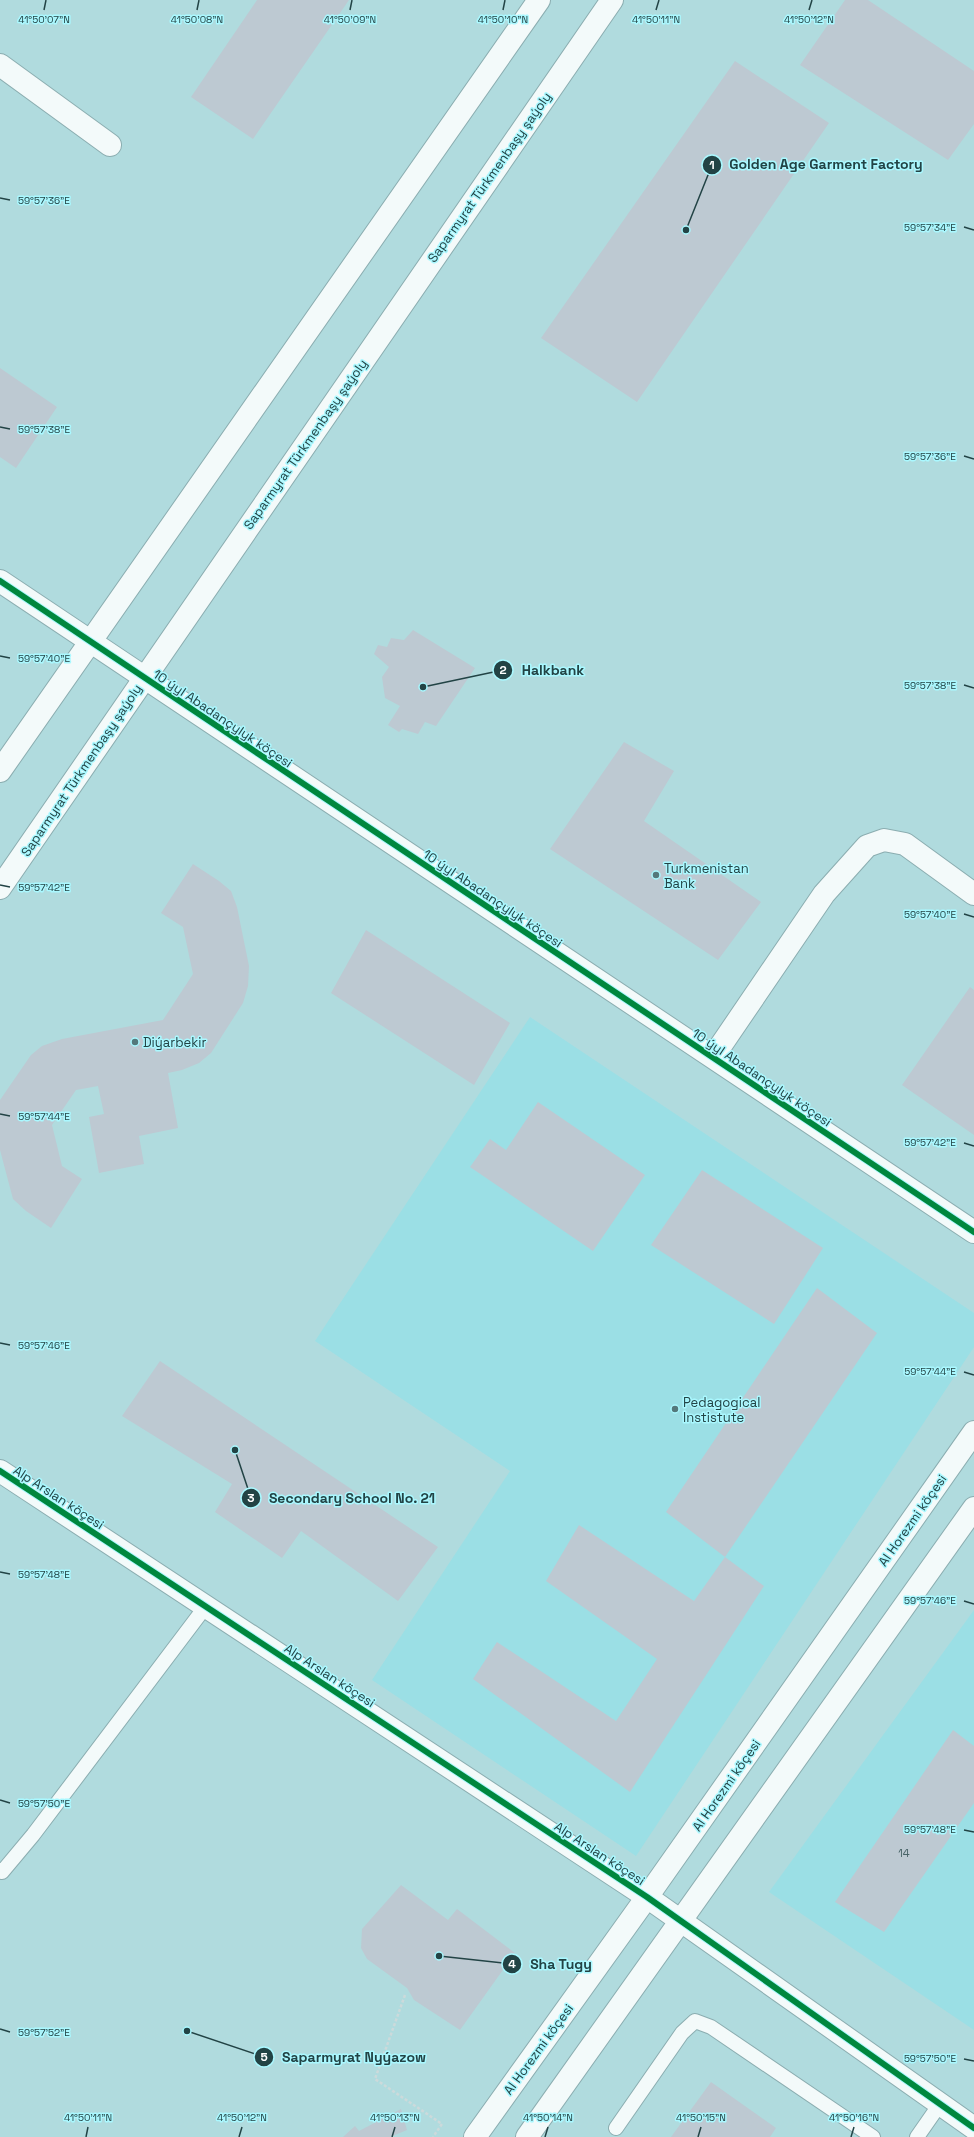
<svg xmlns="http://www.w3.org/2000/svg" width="974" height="2137" font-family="'Space Grotesk',sans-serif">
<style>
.built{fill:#9bdfe5}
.building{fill:#bdc9d2}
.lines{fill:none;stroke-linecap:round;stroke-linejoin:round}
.lane-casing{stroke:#8badb0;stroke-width:16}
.street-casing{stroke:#8badb0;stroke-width:24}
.secondary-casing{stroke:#8badb0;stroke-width:24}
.path{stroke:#ccdadb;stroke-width:2.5;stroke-dasharray:3 2;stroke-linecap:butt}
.lane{stroke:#f3fafa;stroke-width:14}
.street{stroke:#f3fafa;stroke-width:22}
.secondary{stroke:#f3fafa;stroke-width:22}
.cycleway-casing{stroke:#aaf8ff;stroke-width:8}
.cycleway{stroke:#00873e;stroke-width:6}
.ticks{fill:none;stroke:#224345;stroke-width:1.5}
.poi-dot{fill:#54787b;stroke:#aaf8ff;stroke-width:1.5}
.labels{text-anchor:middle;stroke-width:3;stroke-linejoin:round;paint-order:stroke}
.number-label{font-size:11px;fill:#496468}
.street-label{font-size:13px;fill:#224345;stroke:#aaf8ff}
.poi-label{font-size:13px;fill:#224345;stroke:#aaf8ff;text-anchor:start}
.ticks-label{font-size:10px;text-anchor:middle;fill:#224345;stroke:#aaf8ff;stroke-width:3;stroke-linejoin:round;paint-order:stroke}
.leader{fill:none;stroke:#224345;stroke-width:1.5}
.callout-dot{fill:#224345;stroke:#aaf8ff;stroke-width:1.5}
.mark-label{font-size:12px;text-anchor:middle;font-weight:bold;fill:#fff}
.callout-label{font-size:14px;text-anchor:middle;font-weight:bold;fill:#224345;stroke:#aaf8ff;stroke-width:3;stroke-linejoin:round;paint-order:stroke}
</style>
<rect width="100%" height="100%" fill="#b0dbde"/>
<path class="built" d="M530,1017L974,1313V1347L636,1856L372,1680L510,1471L315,1341Z
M974,1610V2030L769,1892Z"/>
<path class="building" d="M257,0H349L253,139L191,97Z
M845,0H868L974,71V124L948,160L800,65Z
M735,61L829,123L637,402L541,338Z
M0,368L57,407L16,468L0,457Z
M413,630L475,668L436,726L425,722L418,734L402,729L399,732L388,725L400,706L385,698L382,677L389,667L374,654L378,645L387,647L391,638L404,640Z
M624,742L674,771L644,821L761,902L718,960L550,849Z
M193,864L219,881L231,891L237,907L249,966L248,986L243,1003L211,1053L199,1063L182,1070L168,1073L178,1128L139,1136L144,1164L99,1173L89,1117L104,1114L98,1086L76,1090L52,1125L62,1166L82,1179L51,1228L26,1211L13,1199L0,1150V1100L31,1055L42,1046L62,1039L163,1020L193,974L183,927L161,913Z
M366,930L510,1023L474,1085L331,993Z
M970,987L974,990V1135L902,1085Z
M538,1102L645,1175L593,1251L470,1167L490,1139L506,1150Z
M702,1170L823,1248L774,1324L651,1245Z
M817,1288L877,1333L725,1557L666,1512Z
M160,1361L438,1547L398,1601L301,1531L282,1558L215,1512L232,1484L122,1416Z
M579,1525L694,1601L725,1557L764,1586L630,1792L473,1679L497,1642L616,1721L657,1659L546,1581Z
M953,1730L974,1746V1803L884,1932L835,1902Z
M401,1885L448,1920L457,1909L515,1953L460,2030L414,2000L407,1988L367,1959L361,1948L362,1929Z
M711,2082L776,2128L770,2137H671Z
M401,2109L407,2130L390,2137H343L355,2126L359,2131Z"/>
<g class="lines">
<g class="lane-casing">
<path id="lane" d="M0,1870L2,1872L33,1835L206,1606
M616,2128L682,2033L695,2021L711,2027L873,2137
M917,2137L940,2104"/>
</g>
<g class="street-casing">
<path id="street" d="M0,65L110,145
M0,581L974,1232
M713,1057L824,894L867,846L884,840L905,844L974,894
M0,1471L647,1897L974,2128"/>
</g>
<g class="secondary-casing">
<path id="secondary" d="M0,771L539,0
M0,888L612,0
M475,2137L647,1897L974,1432
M527,2137L974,1508"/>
</g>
<path class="path" d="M405,1995L375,2079L442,2124L433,2137"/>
<use href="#lane" class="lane"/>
<use href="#street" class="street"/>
<use href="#secondary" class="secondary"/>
<g class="cycleway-casing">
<path id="cycleway" d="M0,581L974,1232
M0,1471L647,1897L974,2128"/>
</g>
<use href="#cycleway" class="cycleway"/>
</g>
<path class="ticks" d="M44,10L46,0M197,10L199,0M350,10L352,0M503,10L505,0M656,10L659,0M809,10L812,0M0,198L10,200M964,227L974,230M0,427L10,429M964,456L974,459M0,656L10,658M964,685L974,688M0,885L10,887M964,914L974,917M0,1114L10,1116M964,1143L974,1146M0,1343L10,1345M964,1372L974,1375M0,1572L10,1574M964,1601L974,1604M0,1800L10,1803M964,1830L974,1832M0,2029L10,2032M964,2059L974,2061M86,2137L88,2127M239,2137L242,2127M392,2137L395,2127M545,2137L548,2127M698,2137L701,2127M851,2137L854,2127"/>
<g class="poi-dot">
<circle cx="656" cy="875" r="4"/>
<circle cx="135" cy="1042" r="4"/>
<circle cx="675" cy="1409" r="4"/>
</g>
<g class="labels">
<g class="number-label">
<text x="904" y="1857">14</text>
</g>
<g class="street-label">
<text transform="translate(489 177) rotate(-55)" y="5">Saparmyrat Türkmenbaşy şaýoly</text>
<text transform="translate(305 444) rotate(-55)" y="5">Saparmyrat Türkmenbaşy şaýoly</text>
<text transform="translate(223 718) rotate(34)" y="5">10 ýyl Abadançylyk köçesi</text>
<text transform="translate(81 770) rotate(-56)" y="5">Saparmyrat Türkmenbaşy şaýoly</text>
<text transform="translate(493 898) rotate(34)" y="5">10 ýyl Abadançylyk köçesi</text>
<text transform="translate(762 1077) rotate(34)" y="5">10 ýyl Abadançylyk köçesi</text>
<text transform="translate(59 1497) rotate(33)" y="5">Alp Arslan köçesi</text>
<text transform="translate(912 1520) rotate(-55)" y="5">Al Horezmi köçesi</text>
<text transform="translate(330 1675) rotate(33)" y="5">Alp Arslan köçesi</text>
<text transform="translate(726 1785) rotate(-55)" y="5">Al Horezmi köçesi</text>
<text transform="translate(600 1853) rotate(33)" y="5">Alp Arslan köçesi</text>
<text transform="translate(538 2049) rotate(-54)" y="5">Al Horezmi köçesi</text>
</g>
<g class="poi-label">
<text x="664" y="873">Turkmenistan<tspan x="664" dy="15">Bank</tspan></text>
<text x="143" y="1047">Diýarbekir</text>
<text x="683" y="1407">Pedagogical<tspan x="683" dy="15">Instistute</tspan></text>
</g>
</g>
<g class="ticks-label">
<text x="44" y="23">41°50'07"N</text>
<text x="197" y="23">41°50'08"N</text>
<text x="350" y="23">41°50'09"N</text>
<text x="503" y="23">41°50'10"N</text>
<text x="656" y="23">41°50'11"N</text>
<text x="809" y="23">41°50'12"N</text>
<text x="44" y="204">59°57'36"E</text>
<text x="930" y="231">59°57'34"E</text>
<text x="44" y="433">59°57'38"E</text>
<text x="930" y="460">59°57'36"E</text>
<text x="44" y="662">59°57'40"E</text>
<text x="930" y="689">59°57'38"E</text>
<text x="44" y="891">59°57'42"E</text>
<text x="930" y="918">59°57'40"E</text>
<text x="44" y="1120">59°57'44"E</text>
<text x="930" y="1146">59°57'42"E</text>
<text x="44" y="1349">59°57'46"E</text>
<text x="930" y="1375">59°57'44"E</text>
<text x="44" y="1578">59°57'48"E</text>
<text x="930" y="1604">59°57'46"E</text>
<text x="44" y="1807">59°57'50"E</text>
<text x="930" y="1833">59°57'48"E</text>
<text x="44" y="2036">59°57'52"E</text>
<text x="930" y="2062">59°57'50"E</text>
<text x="88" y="2121">41°50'11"N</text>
<text x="242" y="2121">41°50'12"N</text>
<text x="395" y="2121">41°50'13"N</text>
<text x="548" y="2121">41°50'14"N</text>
<text x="701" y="2121">41°50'15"N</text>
<text x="854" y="2121">41°50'16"N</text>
</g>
<path class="leader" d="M686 230L712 165M423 687L503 670M235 1450L251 1498M439 1956L512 1964M187 2031L264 2057"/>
<g class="callout-dot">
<circle cx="686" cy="230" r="4"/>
<circle cx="423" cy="687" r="4"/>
<circle cx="235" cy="1450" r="4"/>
<circle cx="439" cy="1956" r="4"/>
<circle cx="187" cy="2031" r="4"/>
<circle cx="712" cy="165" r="10"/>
<circle cx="503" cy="670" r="10"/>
<circle cx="251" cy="1498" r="10"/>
<circle cx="512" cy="1964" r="10"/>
<circle cx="264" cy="2057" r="10"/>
</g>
<g class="mark-label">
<text x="712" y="169">1</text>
<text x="503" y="674">2</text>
<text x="251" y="1502">3</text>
<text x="512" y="1968">4</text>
<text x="264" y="2061">5</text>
</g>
<g class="callout-label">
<text x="826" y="169">Golden Age Garment Factory</text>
<text x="553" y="675">Halkbank</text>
<text x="352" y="1503">Secondary School No. 21</text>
<text x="561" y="1969">Sha Tugy</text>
<text x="354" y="2062">Saparmyrat Nyýazow</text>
</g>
</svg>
